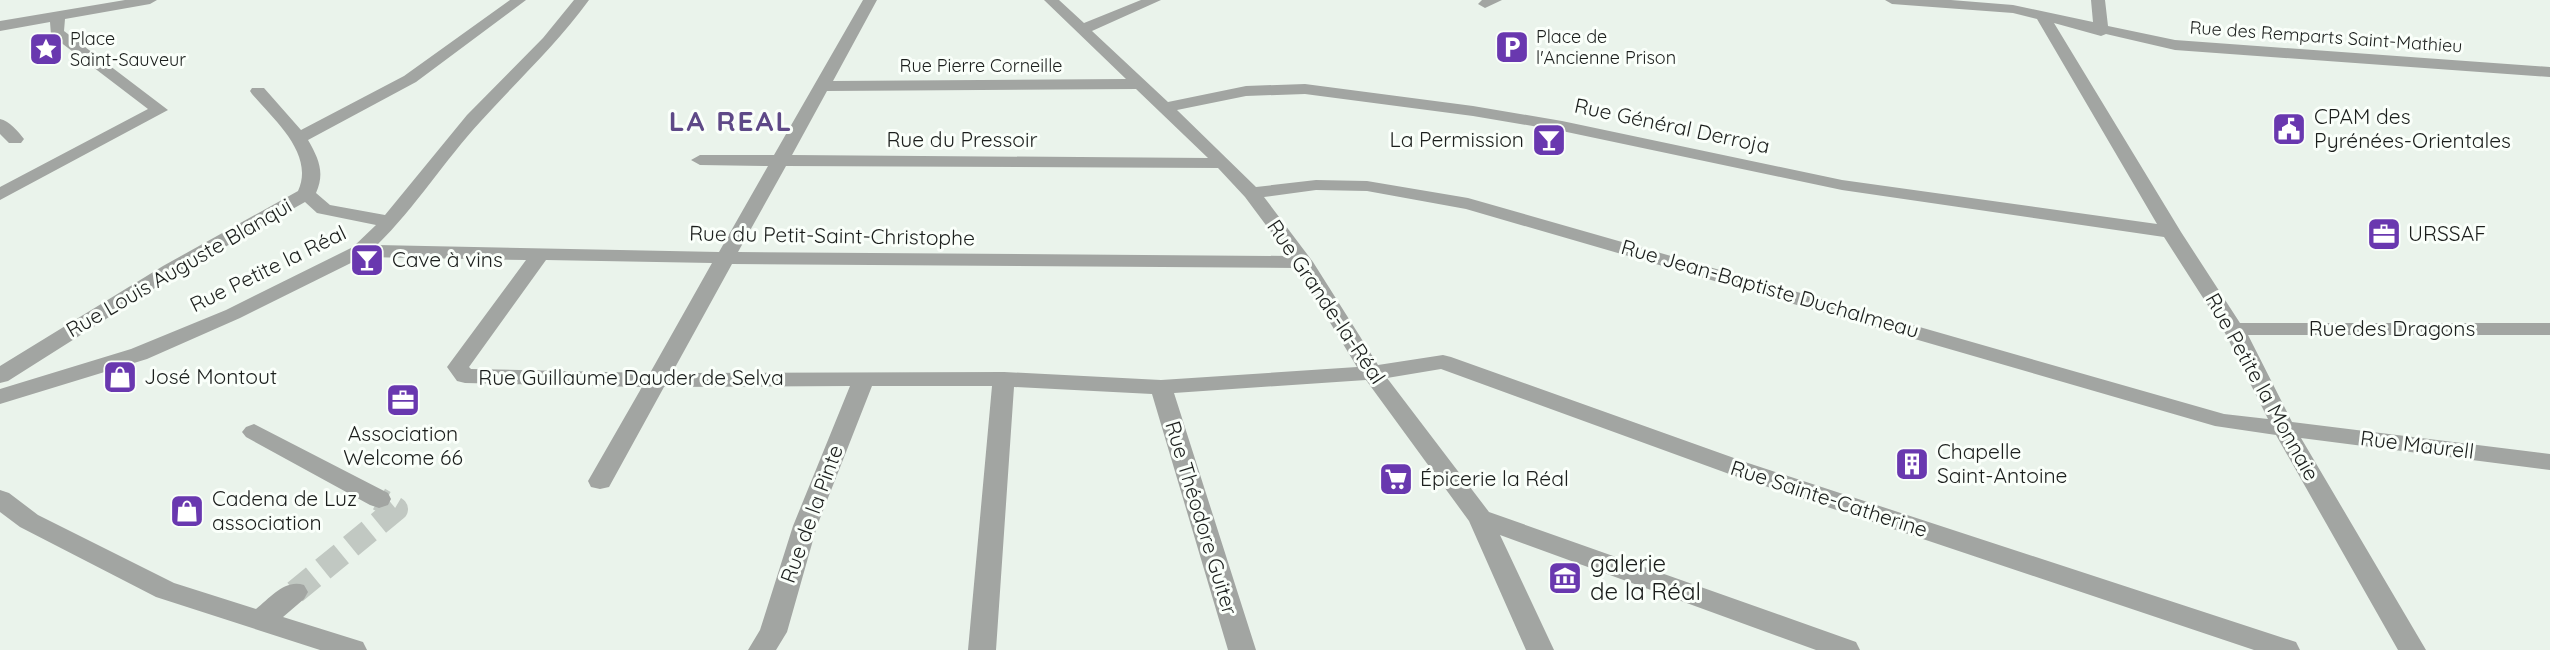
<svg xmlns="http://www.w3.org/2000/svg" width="2550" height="650" font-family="Quicksand,sans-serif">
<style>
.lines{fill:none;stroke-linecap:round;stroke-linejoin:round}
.street-tunnel{stroke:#c1c8c2;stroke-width:24;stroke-dasharray:24 12;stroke-linecap:butt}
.street{fill:#a2a5a2;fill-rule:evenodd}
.labels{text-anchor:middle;stroke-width:6;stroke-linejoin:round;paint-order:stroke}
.far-poi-label{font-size:18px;fill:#1b1e1c;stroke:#fafffa;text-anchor:start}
.far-street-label{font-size:18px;fill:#1b1e1c;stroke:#fafffa}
.poi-label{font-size:21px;fill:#1b1e1c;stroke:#fafffa;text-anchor:start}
.street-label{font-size:21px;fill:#1b1e1c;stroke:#fafffa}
.near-poi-label{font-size:24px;fill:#1b1e1c;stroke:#fafffa;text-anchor:start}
.district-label{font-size:28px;font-weight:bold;letter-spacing:2px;fill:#5e4987;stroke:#fafffa}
</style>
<rect width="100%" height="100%" fill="#eaf3eb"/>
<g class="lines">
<path class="street-tunnel" d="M295,592L396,509L379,499"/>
<path class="street" d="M125,0H157L150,4L65,19L64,31L168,110L0,200V187L148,109L51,35L50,22L0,31V21Z
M510,0H526L416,82L308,140C319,159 325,173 316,193L330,205L385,215L467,115L543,38L574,0H589C557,44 517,81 481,121C444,161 416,207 377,245L719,252L768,166L700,165L691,160L700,155H774L863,0H877L833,81L1126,79L1044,0H1059L1084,23L1141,0H1161L1092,31L1168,102L1246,86L1305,84L1473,106L1562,121L1842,180L2157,224L2037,19L2013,13L1892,4L1885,0H1951L2013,5L2093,22L2091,0H2105L2108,26L2175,40L2550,67V77L2175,50L2106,34L2101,36L2054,23L2181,232L2240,323H2550V335H2248L2292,422L2550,454V470L2301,438L2426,650H2398L2276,435L2215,426L1466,209L1367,191L1316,190L1264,197L1313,262L1378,365L1443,355L1451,357L1748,463L2296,642L2300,650H2254L1732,475L1441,369L1387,378L1489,512L1856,642L1860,650H1816L1500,535L1554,650H1526L1469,521L1366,380L1174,393L1256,650H1228L1152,394L1014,387L996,650H968L992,386H872L817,526L787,632L776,650H748L760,630L793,526L850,386L664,387L609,487L600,489L591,487L588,481L642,387L465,383L457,381L447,367L526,260L363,257L240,318L147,359L0,404V389L131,349L226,310L353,247L376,225L317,213L305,202L177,274L8,381L0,383V366L163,266L298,191C315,154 274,120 252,94L250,91L252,88H264L301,130L404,76ZM1136,89L1208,158L792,155L827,91ZM1305,94L1473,116L1562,131L1842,190L2164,237L2223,329L2268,419L2224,414L1468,198L1367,181L1316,180L1256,187L1177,110L1246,96ZM786,166L1218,168L1245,197L1289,256L738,252ZM546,260L712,263L650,373L471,369L469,367ZM732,264L1297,268L1357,367L1161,380L1004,372L672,373Z
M1502,0L1485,8L1478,4L1482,0Z
M0,119C9,121 18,131 24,139L21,143H9L0,134Z
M254,424L388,493L391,499L388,505L379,508L370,505L246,437L242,432L246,427Z
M0,490L9,493L38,515L174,583L256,609C271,597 285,579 304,585L308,592L304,599L283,617L363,642L367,650H320L156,597L20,527L0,512Z"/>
</g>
<defs>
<g id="parking-square" transform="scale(1.75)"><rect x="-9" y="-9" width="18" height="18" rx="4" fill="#6938af" stroke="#fafffa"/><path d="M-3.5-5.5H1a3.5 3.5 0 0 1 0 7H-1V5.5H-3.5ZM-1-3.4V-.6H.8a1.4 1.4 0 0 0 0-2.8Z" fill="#fff"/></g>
<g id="sight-square" transform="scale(1.75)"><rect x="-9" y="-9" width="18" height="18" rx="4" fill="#6938af" stroke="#fafffa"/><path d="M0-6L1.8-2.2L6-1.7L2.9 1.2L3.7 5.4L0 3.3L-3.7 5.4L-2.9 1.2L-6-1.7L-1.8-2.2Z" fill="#fff"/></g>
<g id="civic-square" transform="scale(1.75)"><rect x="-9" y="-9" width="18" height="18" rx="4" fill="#6938af" stroke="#fafffa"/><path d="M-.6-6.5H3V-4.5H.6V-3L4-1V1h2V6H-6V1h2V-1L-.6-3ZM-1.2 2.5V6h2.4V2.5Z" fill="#fff"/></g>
<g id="bar-square" transform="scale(1.75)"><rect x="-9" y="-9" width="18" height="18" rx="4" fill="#6938af" stroke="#fafffa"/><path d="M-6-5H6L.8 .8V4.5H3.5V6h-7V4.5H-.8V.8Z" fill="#fff"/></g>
<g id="office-square" transform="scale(1.75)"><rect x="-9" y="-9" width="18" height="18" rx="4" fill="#6938af" stroke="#fafffa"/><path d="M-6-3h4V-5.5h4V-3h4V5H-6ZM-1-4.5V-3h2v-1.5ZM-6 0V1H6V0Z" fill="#fff"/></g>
<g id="shop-square" transform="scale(1.75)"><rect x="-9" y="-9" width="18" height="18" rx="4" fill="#6938af" stroke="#fafffa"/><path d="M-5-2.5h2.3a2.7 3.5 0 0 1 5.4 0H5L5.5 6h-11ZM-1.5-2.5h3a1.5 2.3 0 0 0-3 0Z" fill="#fff"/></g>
<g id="building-square" transform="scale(1.75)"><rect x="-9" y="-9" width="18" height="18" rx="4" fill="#6938af" stroke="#fafffa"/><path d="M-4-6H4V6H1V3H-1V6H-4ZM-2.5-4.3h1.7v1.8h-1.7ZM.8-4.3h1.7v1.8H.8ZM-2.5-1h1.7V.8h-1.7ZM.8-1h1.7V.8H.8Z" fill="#fff"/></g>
<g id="supermarket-square" transform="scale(1.75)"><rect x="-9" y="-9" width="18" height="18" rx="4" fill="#6938af" stroke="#fafffa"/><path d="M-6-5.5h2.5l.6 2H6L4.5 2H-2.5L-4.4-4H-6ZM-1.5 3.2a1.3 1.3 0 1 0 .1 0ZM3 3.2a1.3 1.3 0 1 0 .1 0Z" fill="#fff"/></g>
<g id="museum-square" transform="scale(1.75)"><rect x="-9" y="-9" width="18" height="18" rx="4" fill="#6938af" stroke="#fafffa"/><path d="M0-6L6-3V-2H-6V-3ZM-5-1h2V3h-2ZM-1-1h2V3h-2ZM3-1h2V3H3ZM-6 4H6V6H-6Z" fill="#fff"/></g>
</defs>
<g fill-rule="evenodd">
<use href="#parking-square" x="1512" y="47"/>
<use href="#sight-square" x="46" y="49"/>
<use href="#civic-square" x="2289" y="129"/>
<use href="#bar-square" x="1549" y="140"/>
<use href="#office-square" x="2384" y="234"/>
<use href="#bar-square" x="367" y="260"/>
<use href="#shop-square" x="120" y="377"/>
<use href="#office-square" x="403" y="400"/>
<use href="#building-square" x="1912" y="464"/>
<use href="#supermarket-square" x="1396" y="479"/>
<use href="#shop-square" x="187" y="511"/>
<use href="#museum-square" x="1565" y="578"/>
</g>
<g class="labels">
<g class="far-poi-label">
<text x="1536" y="43">Place de<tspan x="1536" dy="21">l'Ancienne Prison</tspan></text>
<text x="70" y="45">Place<tspan x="70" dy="21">Saint-Sauveur</tspan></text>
</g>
<g class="far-street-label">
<text transform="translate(2326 37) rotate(4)" y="6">Rue des Remparts Saint-Mathieu</text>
<text x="981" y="72">Rue Pierre Corneille</text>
</g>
<g class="poi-label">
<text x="2314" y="124">CPAM des<tspan x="2314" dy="24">Pyrénées-Orientales</tspan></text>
<text x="1524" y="147" text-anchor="end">La Permission</text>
<text x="2408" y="241">URSSAF</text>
<text x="392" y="267">Cave à vins</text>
<text x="144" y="384">José Montout</text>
<text x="403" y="441" text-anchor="middle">Association<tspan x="403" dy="24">Welcome 66</tspan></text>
<text x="1937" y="459">Chapelle<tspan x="1937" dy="24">Saint-Antoine</tspan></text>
<text x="1420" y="486">Épicerie la Réal</text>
<text x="212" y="506">Cadena de Luz<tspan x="212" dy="24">association</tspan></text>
</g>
<g class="street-label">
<text transform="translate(1672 126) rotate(12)" y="7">Rue Général Derroja</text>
<text x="962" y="147">Rue du Pressoir</text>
<text transform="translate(832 236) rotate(1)" y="7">Rue du Petit-Saint-Christophe</text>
<text transform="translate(179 268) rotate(-30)" y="7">Rue Louis Auguste Blanqui</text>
<text transform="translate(268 269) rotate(-26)" y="7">Rue Petite la Réal</text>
<text transform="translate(1770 289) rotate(16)" y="7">Rue Jean-Baptiste Duchalmeau</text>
<text transform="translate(1326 302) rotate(56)" y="7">Rue Grande-la-Réal</text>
<text x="2392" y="336">Rue des Dragons</text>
<text x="631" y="385">Rue Guillaume Dauder de Selva</text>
<text transform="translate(2262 387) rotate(61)" y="7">Rue Petite la Monnaie</text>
<text transform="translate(2417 445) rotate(7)" y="7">Rue Maurell</text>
<text transform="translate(1829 499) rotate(18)" y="7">Rue Sainte-Catherine</text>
<text transform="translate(812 514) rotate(-70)" y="7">Rue de la Pinte</text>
<text transform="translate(1201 518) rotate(73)" y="7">Rue Théodore Guiter</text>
</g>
<g class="near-poi-label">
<text x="1590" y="572">galerie<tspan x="1590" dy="28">de la Réal</tspan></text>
</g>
<g class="district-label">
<text x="731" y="131">LA REAL</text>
</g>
</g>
</svg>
